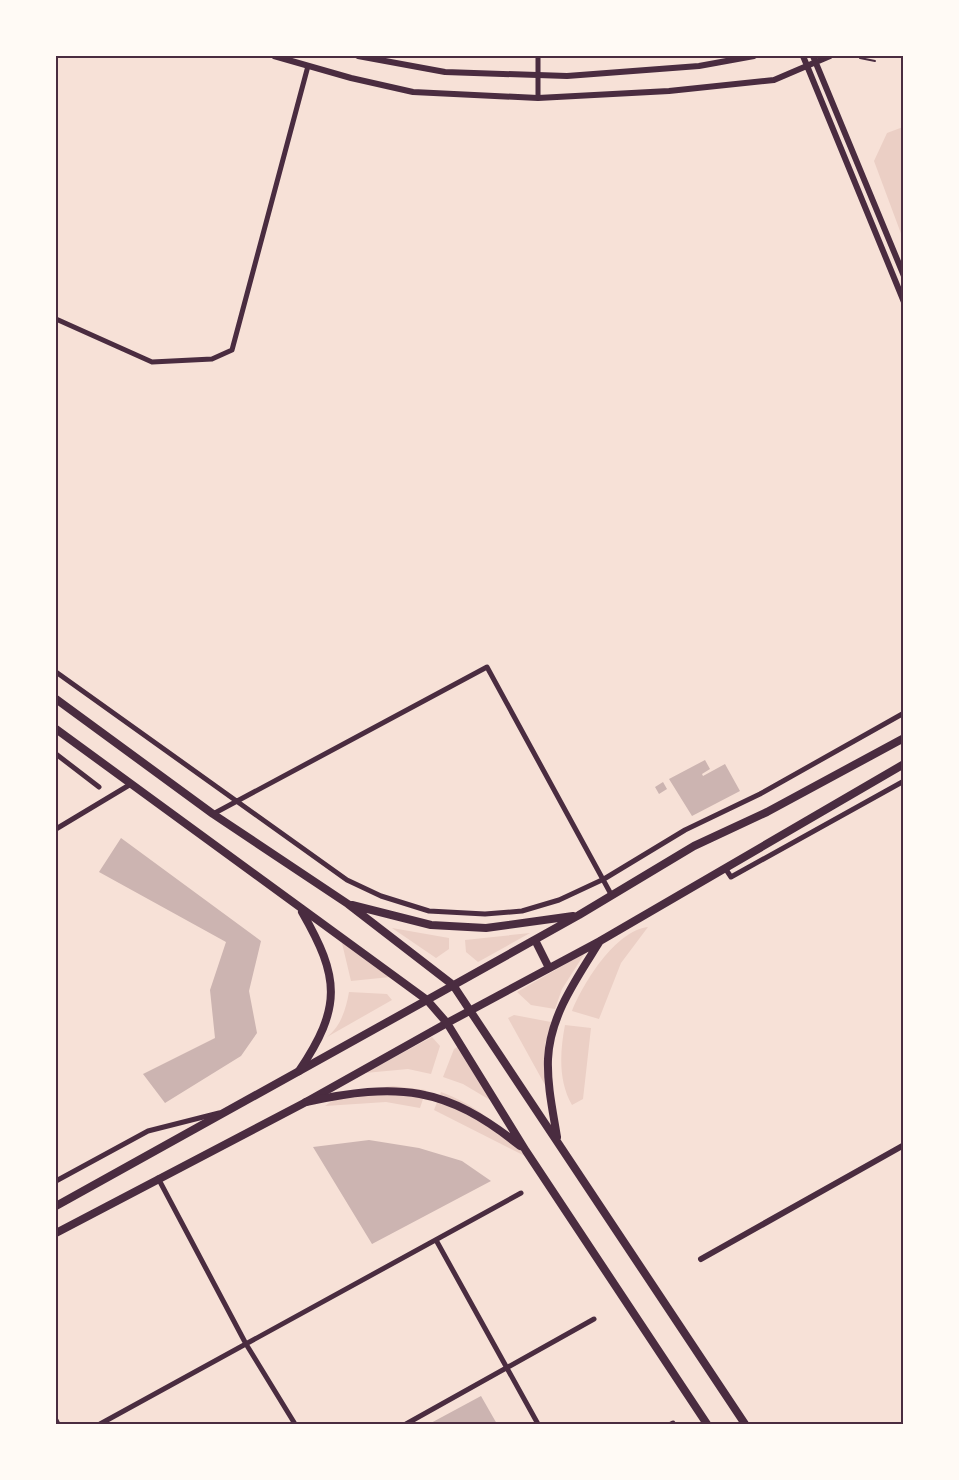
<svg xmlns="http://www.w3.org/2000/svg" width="959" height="1480" font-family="Spectral,serif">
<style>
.green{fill:#ebcfc5}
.building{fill:#ccb4b1}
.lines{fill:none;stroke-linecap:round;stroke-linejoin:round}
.path{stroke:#4a2c40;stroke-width:2}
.minor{stroke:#4a2c40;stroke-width:5}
.tertiary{stroke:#4a2c40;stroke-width:6}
.primary{stroke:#4a2c40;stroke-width:8}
.trunk{stroke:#4a2c40;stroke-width:8}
.neatline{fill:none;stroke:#4a2c40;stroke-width:2}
</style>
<rect width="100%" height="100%" fill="#f7e1d7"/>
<path class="green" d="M903,127H904L903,239L874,161L887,133Z
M648,927L621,963L599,1019L572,1011C584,982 615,931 648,927Z
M392,928L449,938V949L436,958Z
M530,933L478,962L466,952L465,940Z
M341,939L400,976L351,981Z
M585,953L562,989L555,1009L531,1005L517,992Z
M349,992L387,994L392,1000L327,1037C341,1026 346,1009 349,992Z
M514,1015L551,1022L545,1044V1085L508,1018Z
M565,1025L591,1028L583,1099L572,1105C558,1081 560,1051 565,1025Z
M432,1037L440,1046L431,1074L408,1069L365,1073Z
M461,1045L490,1100L463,1084L443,1077L454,1049Z
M393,1086L426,1090L420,1108L386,1102L325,1106C343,1092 370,1089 393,1086Z
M441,1092C480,1107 498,1124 525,1156L434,1110Z"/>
<path class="building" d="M705,760L710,769L702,774L703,776L725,764L740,791L692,816L669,779Z
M663,782L667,789L659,794L655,787Z
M121,838L261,941L249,991L257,1033L241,1056L165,1103L143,1074L215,1038L210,990L226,942L99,872Z
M369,1140L419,1148L462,1161L491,1181L372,1244L313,1147Z
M481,1396L497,1424H429Z"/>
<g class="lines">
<path class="path" d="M861,56L860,58L875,61"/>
<path class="minor" d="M538,56V98
M56,319L152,362L212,359L232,350L308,66
M56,672L347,880L381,896L429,911L485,914L522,911L559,900L604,879L685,830L760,794L904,713
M56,754L99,787
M213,814L487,667L612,896
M56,829L131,784
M725,868L731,877L904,781
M158,1178L246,1344L295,1424
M56,1181L148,1131L219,1113
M436,1240L538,1424
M56,1420L58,1424
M100,1424L521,1193
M406,1424L594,1319
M671,1424L673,1423"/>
<path class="tertiary" d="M274,56L351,78L413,92L538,98L669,91L774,80L830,56
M358,56L445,72L567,76L699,66L754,56
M803,56L904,302
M813,56L904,276
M701,1259L904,1145"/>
<path class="primary" d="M56,1206L427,1000
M56,1233L306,1102L447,1023"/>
<path class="trunk" d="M56,699L213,814L348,904L453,985L745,1424
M56,729L427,1000L447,1023L526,1151L707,1424
M352,905L431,925L486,928L573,916
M535,940L549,968
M427,1000L579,915L694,846L767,812L904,738
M447,1023L600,941L904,764
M299,1071C342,1007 340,978 302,912
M306,1102C398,1082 446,1086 520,1146
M557,1137C553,1112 547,1085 548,1059C550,1015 577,978 600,941"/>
</g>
<rect width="959" height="1480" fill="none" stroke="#fffaf5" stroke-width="114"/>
<rect x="57" y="57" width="845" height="1366" class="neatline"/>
</svg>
